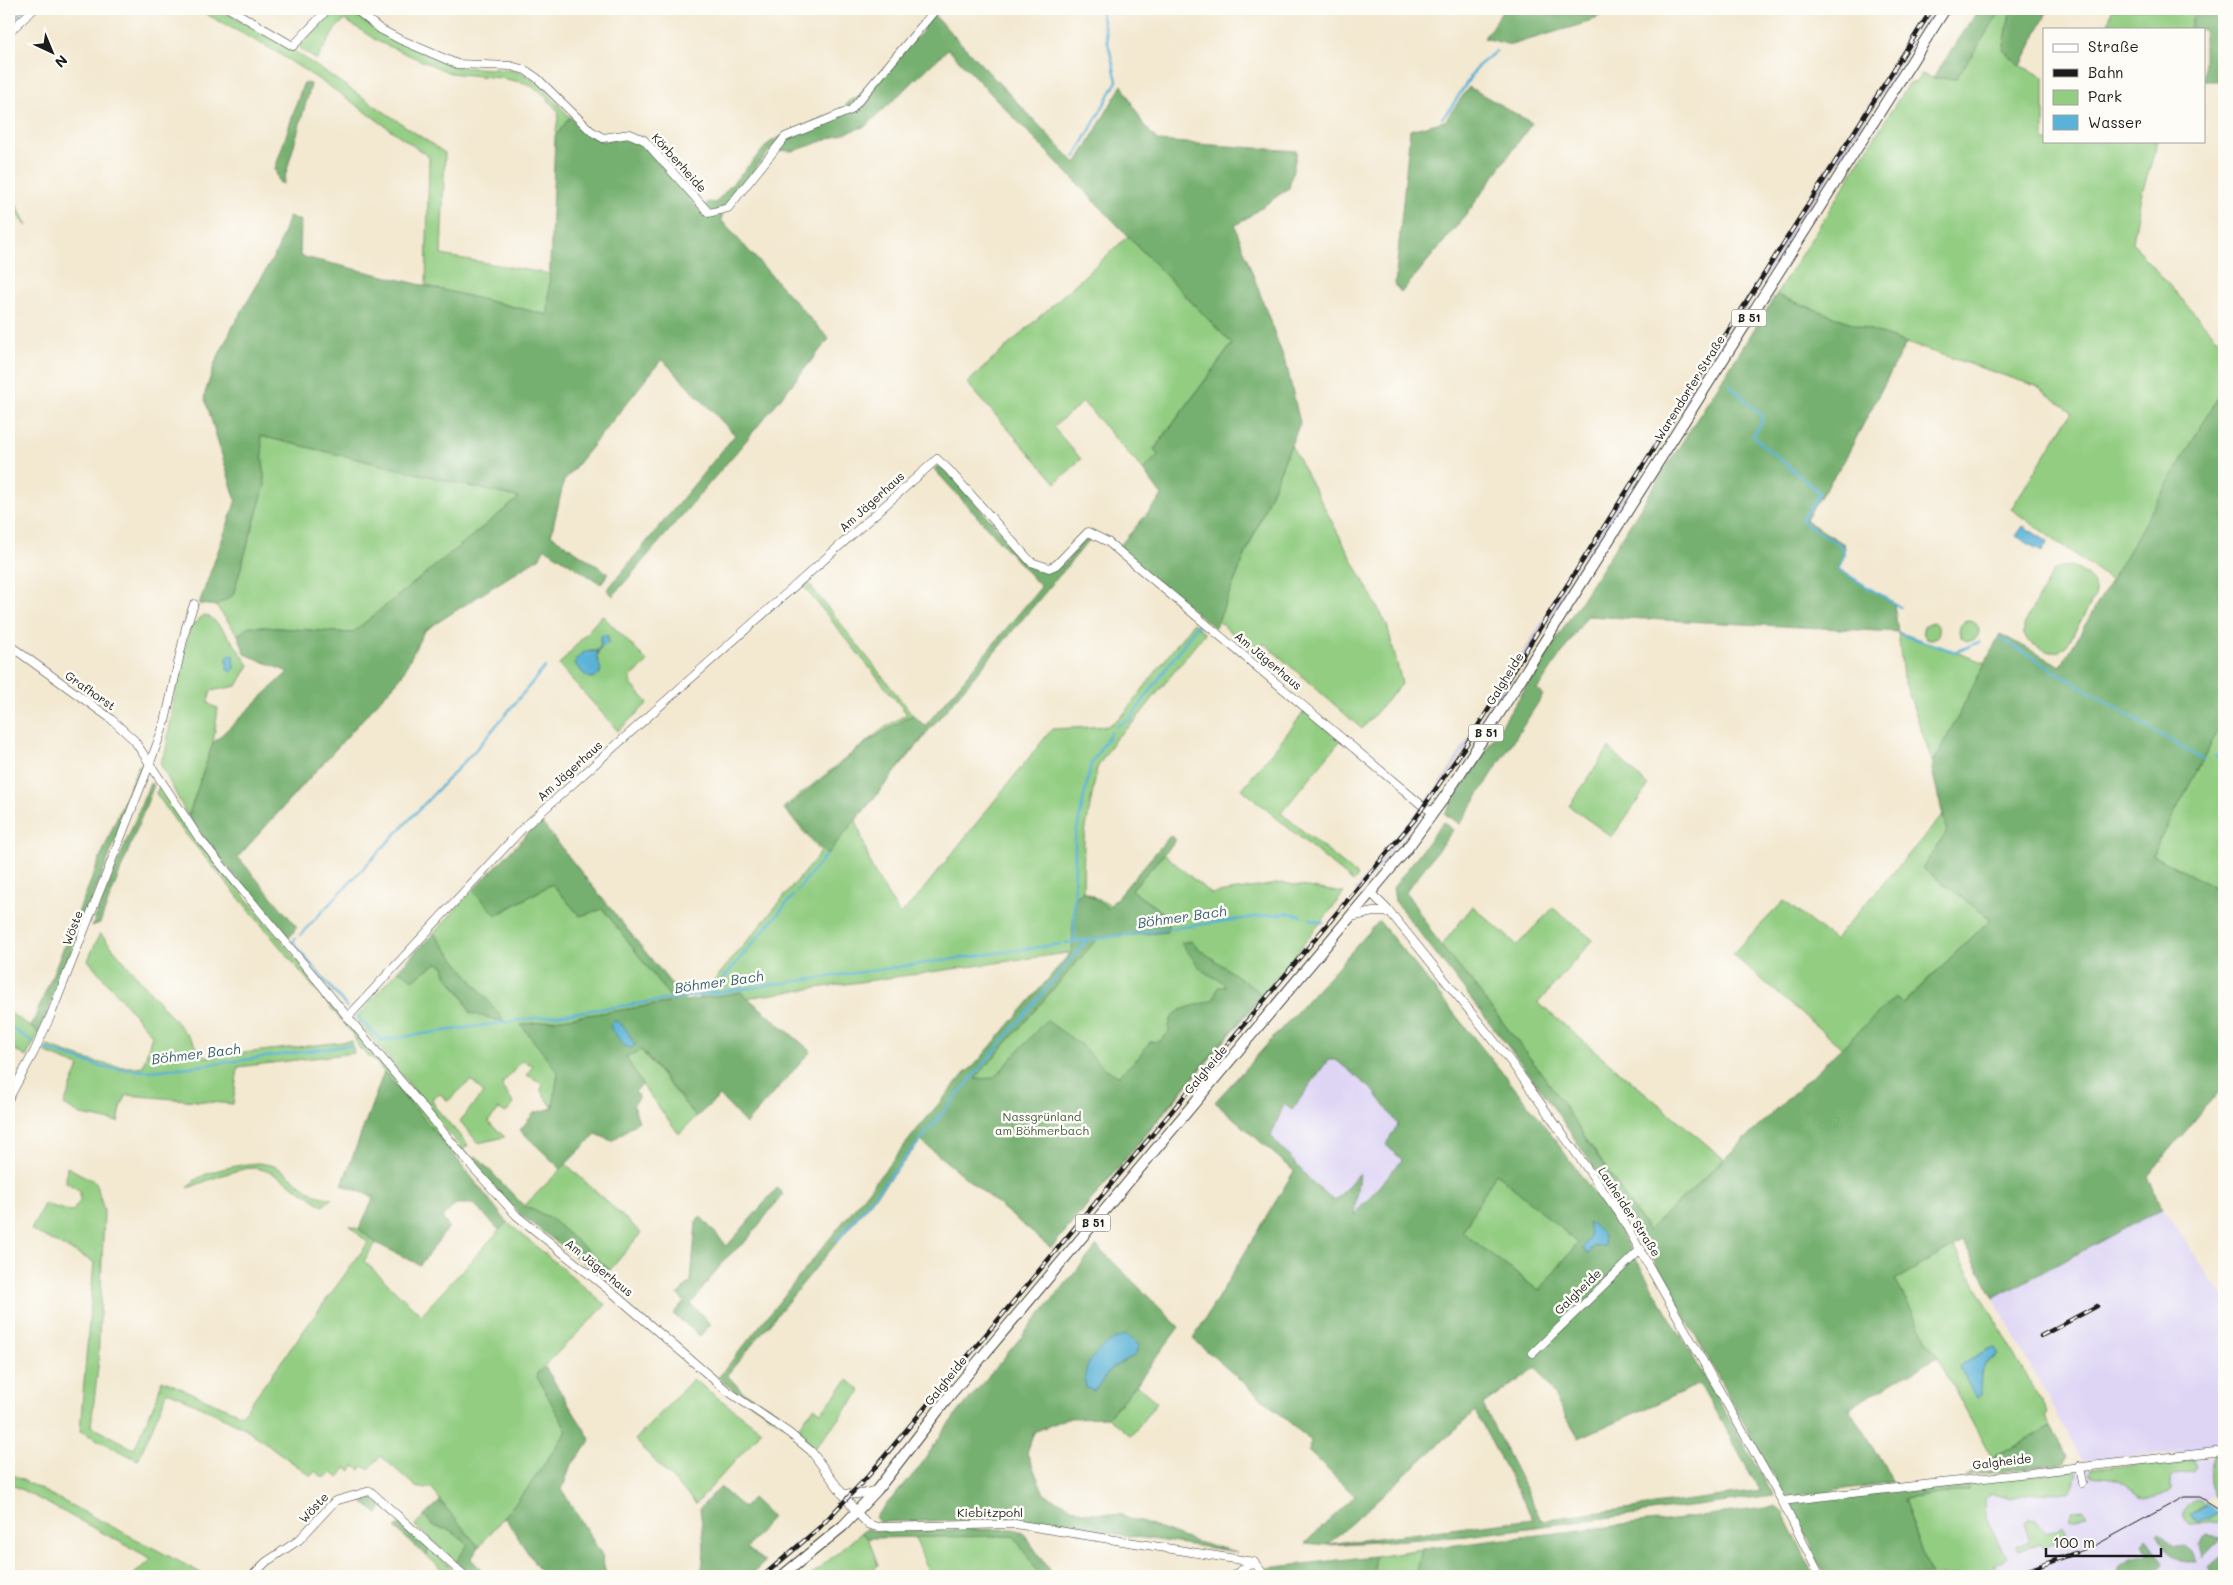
<svg xmlns="http://www.w3.org/2000/svg" width="2233" height="1585" font-family="Mali,sans-serif">
<style>
.built{fill:#ded5f5}
.industrial{fill:#c3c1db}
.green{fill:#93cd82;stroke:#58744f;fill-rule:evenodd}
.forest{fill:#76b070;stroke:#496646;fill-rule:evenodd}
.water{fill:#5ab2d7;stroke:#3b677a}
.pier{fill:#f3e8d0}
.lines{fill:none;stroke-linecap:round;stroke-linejoin:round}
.stream{stroke:#5ab2d7;stroke-width:2.5}
.minor-casing{stroke:#3c3b37;stroke-width:9}
.major-casing{stroke:#3c3b37;stroke-width:12}
.minor{stroke:#fff;stroke-width:8}
.major{stroke:#fff;stroke-width:10}
.tram{stroke:#1c1c1c;stroke-width:1}
.rail-casing{stroke:#1c1c1c;stroke-width:4.5}
.rail{stroke:#fdfcf7;stroke-width:2.5;stroke-dasharray:8;stroke-linecap:butt}
.labels{text-anchor:middle;stroke-width:5;stroke-linejoin:round;paint-order:stroke}
.shield{fill:#fdfcf7;stroke:#605f5e;stroke-width:1}
.shield-label{font-size:11px;font-weight:bold;fill:#1c1c1c}
.street-label{font-size:12px;fill:#1c1c1c;stroke:#fdfcf7}
.park-label{font-size:12px;fill:#465a40;stroke:#fdfcf7}
.water-label{font-size:14px;font-style:italic;fill:#386070;stroke:#fdfcf7}
</style>
<rect width="100%" height="100%" fill="#fdfcf7"/>
<filter id="ink" filterUnits="userSpaceOnUse"><feTurbulence type="fractalNoise" baseFrequency=".02" numOctaves="2"/><feDisplacementMap in="SourceGraphic" scale="10" xChannelSelector="R" yChannelSelector="G"/><feConvolveMatrix kernelMatrix="1 2 1 2 8 2 1 2 1" color-interpolation-filters="sRGB"/></filter>
<filter id="wash" filterUnits="userSpaceOnUse"><feTurbulence type="fractalNoise" baseFrequency=".0096" numOctaves="4" result="noise"/><feDisplacementMap in="SourceGraphic" scale="20" xChannelSelector="R" yChannelSelector="G"/><feGaussianBlur stdDeviation="1.12" result="paint"/><feColorMatrix in="noise" values="0 0 0 0 0 0 0 0 0 0 0 0 0 0 0 0 0 1.4 0 .05"/><feComposite in="paint" operator="in"/></filter>
<g filter="url(#wash)">
<rect width="100%" height="100%" fill="#f3e8d0"/>
<path class="built" d="M1328,1060H1336L1374,1091L1398,1124L1402,1160L1353,1216L1359,1174L1335,1201L1310,1180L1271,1136L1284,1104L1292,1110Z
M2163,1208L2224,1298V1448L2083,1462L1994,1298Z
M2224,1455V1564L2214,1576H1999L1965,1482Z"/>
<path class="industrial" d="M1930,9H1935L1476,734L1439,790L1358,893L1355,891L1439,785Z"/>
<path class="green" d="M202,9H219L294,51L445,153L441,255L550,274L548,315L426,286L429,157L335,90L273,50L202,12Z
M350,9L378,31L456,67L512,70L524,74L542,87L570,117L555,137L559,112L540,91L525,83L500,78L450,73L379,42L345,20L336,28L317,60L300,49V45L335,10Z
M2002,9H2011L2003,50L2021,66L2044,77V141H2158L2141,196L2133,242L2143,256L2224,346V387L2112,581L2011,509L2072,412L2036,386L1906,343L1776,295L1908,84L1916,82L1921,74L1933,78L1956,79Z
M2112,9H2195L2190,29H2107Z
M9,190L27,226L9,207Z
M1128,236L1232,344L1154,449L1159,455L1143,470L1083,402L1053,427L1081,459L1056,483L967,383Z
M260,436L520,497L352,633L249,626L238,635L216,606L233,595L265,485Z
M1291,445L1387,625L1402,683L1362,729L1264,643L1260,658L1218,621Z
M2072,566C2085,574 2097,579 2095,596L2067,645L2058,652H2049L2029,642L2024,635V623L2053,572L2061,567Z
M806,580L913,715L910,717L926,735L856,820L872,869L900,915L918,896L1052,729L1108,726L1123,715L1193,623L1205,633L1134,722L1116,738L1097,768L1084,839L1083,891L1113,907L1169,917L1131,890L1164,854L1211,894L1283,883L1344,893L1258,1001L1052,1247L919,1136L1074,952L745,998L739,993L699,999L821,852L783,808L884,728L907,714L801,583Z
M204,615C218,617 240,653 249,665L237,686L211,691L208,702L212,706L218,708L213,743L188,817L160,763L166,750L179,670L191,626Z
M602,615L648,662L631,677L632,685L648,703L618,731L559,665ZM600,641L602,646L596,657L599,662L586,676L575,664L590,651H597L601,645Z
M1959 631a10 10 0 1 1 20 0a10 10 0 1 1-20 0Z
M1923 631a8 8 0 1 1 16 0a8 8 0 1 1-16 0Z
M1898,632L1986,663L1933,764L1903,677Z
M1305,711L1340,741L1281,813L1358,876L1353,882L1242,789Z
M2224,720V892L2152,855Z
M1609,748L1648,786L1612,837L1569,806Z
M160,785L184,824L454,1148L446,1145L373,1059L360,1049L352,1033L178,825L156,793Z
M1943,815L1947,832L1923,868L1991,919L1903,1003L1895,998L1842,1048L1732,954L1784,901L1834,940Z
M552,884L580,916L603,909L674,1002L522,1025L558,1072L553,1108L541,1091L543,1084L527,1075L533,1065L522,1061L503,1083L502,1087L514,1104L506,1113L499,1109L488,1122L505,1137L478,1143L460,1121L483,1093L474,1082L470,1081L448,1101L440,1094L432,1098L435,1107L468,1145L463,1150L355,1018L397,971L404,973L413,979L437,962L444,966C448,982 461,990 466,1005L504,1021L434,933L473,890L497,915Z
M1473,906L1517,945L1553,908L1593,940L1538,1003L1724,1159L1648,1231L1546,1079L1474,985L1441,946Z
M100,933L206,1057L352,1041L354,1053L238,1067L233,1104L127,1095L122,1104L118,1122L81,1115L64,1105L79,1066L46,1053L48,1046C78,1056 111,1071 143,1066L152,1035L88,960Z
M9,1012L39,1033L26,1057L9,1046Z
M641,1050L696,1117L679,1134L642,1085L626,1057Z
M258,1163C265,1164 274,1165 280,1169C297,1179 311,1198 332,1198L323,1206C306,1195 275,1170 255,1168C239,1167 204,1182 188,1188C194,1172 242,1164 258,1163Z
M566,1164L641,1233L610,1270L574,1239L524,1206Z
M67,1167L96,1182L104,1211L98,1367L91,1426L134,1449L157,1397L162,1380L242,1415L368,1243L350,1226L359,1229L376,1243L364,1261L421,1315L507,1222L606,1305L536,1374L567,1431L527,1489L479,1547L442,1503L432,1488H417L381,1456L369,1469L362,1466L360,1470L354,1466L351,1471L346,1468L339,1478L332,1473L324,1478L315,1471L311,1476L245,1428L168,1391L138,1460L80,1431L94,1262L31,1230L44,1204L72,1212L80,1201V1191L66,1182Z
M1495,1172L1578,1243L1539,1291L1462,1232Z
M1954,1246L2048,1414L2045,1416L2051,1427L1992,1458L1895,1280ZM1991,1348L1995,1357C1977,1366 1981,1376 1980,1394L1962,1364Z
M693,1379L761,1430L755,1439L696,1504L635,1440Z
M848,1380L861,1391L815,1448L795,1432L814,1407L821,1412Z
M1136,1385L1157,1402L1131,1436L1108,1417Z
M2224,1455V1473L2215,1494C2207,1485 2209,1468 2213,1456Z
M2193,1458L2197,1468L2195,1472L2174,1474L2171,1477V1490C2141,1512 2137,1487 2115,1479C2107,1477 2099,1477 2091,1476L2092,1469Z
M2074,1470L2077,1474L2072,1487L2067,1494L2035,1493L2011,1499L1994,1494L1990,1495L1985,1499L1986,1517L1989,1525L2007,1557L2004,1561L1995,1564L1999,1576H1930L1903,1499L1968,1490L1965,1482Z
M9,1473L207,1576H132L152,1559L9,1483Z
M2197,1500L2207,1504L2194,1512L2210,1519L2218,1512L2224,1517V1523L2191,1525C2179,1516 2184,1503 2197,1500Z
M2084,1510L2088,1516L2071,1519V1511Z
M425,1515L432,1526L450,1530L468,1545L456,1562L415,1526Z
M2029,1519L2035,1520L2045,1533L2058,1529L2064,1524L2068,1537L2042,1547L2040,1543L2018,1551L2017,1546L2030,1541L2024,1525Z
M861,1533L868,1538L878,1565L868,1576H810Z
M1015,1536L1040,1576H930L915,1537Z
M429,1548L461,1576H450L427,1556Z
M1422,1549L1416,1576H1376L1374,1556Z"/>
<path class="forest" d="M1504,9H1611L1589,22L1511,45L1484,38Z
M1979,9H2002L1956,79L1933,78Z
M2011,9H2041L2047,12L2021,66L2003,50Z
M2195,9H2224V81H2204V29H2190Z
M933,14L1076,164L1122,85L1143,124L1158,141L1297,151L1289,188L1235,226L1287,367L1300,423L1215,628L1117,549L1162,496L1143,470L1158,455L1154,450L1232,344L948,49L866,126L794,151L770,150L725,206L721,220L829,339L744,443L613,596L607,590L735,435L662,359L564,481L551,535L608,573L601,584L545,548L540,557L424,631L401,677L238,857L297,927L289,938L226,866L188,817L213,743L288,672L245,654L238,635L249,626L352,633L519,498L261,436L265,485L233,595L216,606L199,604L236,501L204,396L215,363L232,328L277,251L289,216L301,221L300,256L548,315L555,137L570,117L588,133L602,141L629,137L643,142L700,211L708,202L715,203L769,143L787,133L843,110L849,101L856,98L923,31L924,24Z
M307,83L311,85L283,184L279,182L275,169L303,84Z
M1469,87L1532,123L1466,215L1401,293L1395,284L1410,130L1445,121Z
M1776,295L1906,343L1844,461L1805,520L1844,544V555L1839,569L1894,604L1898,632L1587,616L1537,690L1543,695L1460,824L1445,814Z
M2224,387V720L2152,855L2224,892V1085L2148,1176L2158,1201L2163,1208L1994,1298L1963,1241L1895,1280L1937,1357L1850,1407L1893,1482L1785,1498L1640,1235L1538,1085L1395,901L1393,888L1443,822L1453,830L1406,892L1441,946L1474,985L1546,1079L1648,1231L1895,997L1904,1003L1991,919L1922,868L1947,832L1932,770L1933,764L2000,634L2061,666Z
M937,466L946,470L1028,563C1060,582 1065,561 1085,538H1091L929,730L827,855L786,809L870,740L909,717L913,715L925,726L1041,587L934,469Z
M143,764V771L39,1033L31,1027L138,766Z
M150,783L154,785L100,923L92,926Z
M540,821L685,1001L741,992L811,1051L746,1124L720,1096L696,1117L642,1050L626,1057L642,1085L635,1092L639,1098L633,1105L639,1121L612,1141L596,1134L561,1169L520,1130L534,1113L553,1108L558,1072L521,1025L674,1002L603,909L580,916L552,884L496,915L473,890Z
M1170,836L1176,840L1131,890L1169,917L1167,932L1098,938L975,1079L994,1078L1046,1020L1081,1045L1103,1067L1118,1076L1139,1057L1150,1042L1160,1041L1169,1032C1167,1006 1193,1008 1213,1000L1218,987H1226C1221,978 1211,977 1203,971C1199,968 1186,949 1181,943L1191,941L1202,951L1262,994L1051,1248L921,1141L727,1375L743,1392L777,1411L789,1421L788,1427L745,1399L718,1378L920,1126L965,1073L974,1066L1072,951L1074,899L1083,891L1108,908Z
M1379,921L1536,1114L1612,1218L1774,1496L1467,1536L1328,1545L1305,1543L1355,1496L1308,1451L1311,1441L1193,1339L1294,1171L1215,1102ZM1328,1060H1336L1374,1091L1398,1124L1386,1145L1402,1160L1354,1215L1359,1173L1335,1201L1310,1180L1271,1136L1284,1104L1292,1110ZM1496,1173L1578,1243L1539,1291L1462,1232ZM1588,1223L1604,1246L1593,1247L1590,1250L1586,1244L1590,1241L1591,1234ZM1537,1367L1579,1438L1700,1384L1760,1491L1541,1520L1483,1405ZM1475,1412L1533,1519L1328,1544Z
M434,933L505,1022L470,1013L462,994L446,975L444,966L437,963L413,980L404,973L397,971Z
M384,1072L446,1145L507,1222L499,1230L474,1204H456L442,1218L449,1227L420,1265L376,1243L359,1229L374,1197L342,1185Z
M476,1156L524,1206L549,1217L610,1270L604,1278L517,1212L471,1160Z
M777,1188L783,1194L747,1240L726,1258L691,1304L711,1324L700,1336L673,1314L684,1302L678,1294L691,1281L696,1222L700,1216L727,1246Z
M1097,1246L1179,1327L1136,1385L1108,1417L1067,1418L1034,1432L1027,1453L1044,1494L1082,1512L1122,1515L1193,1541L1237,1552L1016,1519L879,1522L875,1517L919,1468L947,1426ZM1126,1335L1135,1355L1113,1367L1094,1390Z
M545,1367L591,1440L570,1467L562,1490L602,1555L606,1576H543L504,1516L527,1489L567,1431L536,1375Z
M2051,1427L2068,1456L2063,1463L1964,1477L1970,1473L1998,1470L1992,1458Z
M1965,1482L1969,1490L1903,1499L1930,1576H1825L1788,1502Z
M720,1487L744,1508L752,1498L772,1517L747,1548L765,1562L750,1576H699C708,1557 702,1529 700,1508Z
M371,1494L383,1505L378,1514L356,1497Z
M440,1501L479,1547L471,1559L488,1576H470L456,1562L468,1544L450,1530L432,1526L425,1515Z
M1774,1507L1784,1513L1814,1576H1416L1422,1549Z
M402,1524L429,1548L426,1556L395,1528Z
M866,1528L873,1531L1013,1529L1023,1532L1053,1576H1040L1014,1536L868,1538L861,1533Z
M2159,1533L2175,1546H2185L2193,1553L2196,1561C2175,1566 2166,1550 2157,1534Z
M2208,1536L2221,1538L2202,1557L2199,1545L2203,1539Z
M2146,1538L2163,1563C2156,1577 2132,1576 2118,1576L2119,1567L2131,1558L2148,1554L2143,1544Z
M2224,1554V1576H2212L2214,1574L2209,1567Z
M1374,1556L1376,1576H1273L1267,1568Z"/>
<path class="water" d="M2023,526L2048,542L2042,552L2016,536Z
M602,635L608,636V643C604,646 598,648 597,654C595,663 609,673 592,678L586,676L575,664L576,659L584,652L597,651L601,645L600,638Z
M230,655H233L234,669L230,672L227,669V658Z
M613,1021H618L627,1031L635,1045L631,1048L626,1047L611,1029L610,1026Z
M1588,1222C1598,1227 1607,1235 1604,1246L1593,1247L1588,1255L1583,1248C1590,1238 1591,1235 1588,1222Z
M1126,1335L1139,1345L1135,1355L1113,1367L1094,1391L1086,1388C1079,1362 1104,1342 1126,1335Z
M1991,1348H1995L1998,1354L1984,1364L1981,1373L1980,1395L1976,1398L1959,1367L1961,1364Z
M2224,1473V1505L2210,1519L2199,1523L2192,1517V1514L2206,1506L2215,1494Z"/>
<path class="pier" d="M2212,1494L2224,1503V1509L2220,1513L2205,1502Z"/>
<g class="lines">
<path class="stream" d="M9,24L25,9
M1442,118L1450,109L1477,67L1496,51
M1075,157L1117,81L1100,9
M1730,385L1761,415L1762,423L1753,435L1756,439L1819,492V495L1802,519L1803,522L1842,546L1844,555L1838,569L1900,607
M1900,634L1956,652L1979,642
M2000,638L2203,760
M1116,726L1130,719L1198,624
M2215,756L2224,760
M797,891L825,856
M1310,919L1323,923
M300,935L480,745L545,667
M295,939L293,942L298,949L347,1007
M1074,942L1075,839L1091,764L1111,732
M1065,943L1278,914L1289,913L1302,916
M711,993L793,896
M357,1016L381,1040L1060,944
M9,1026L34,1043
M45,1049L106,1068L149,1071L191,1067L352,1045
M837,1240L1087,940
M2223,1576L2224,1575"/>
</g>
</g>
<g filter="url(#ink)">
<g class="lines">
<g class="minor-casing">
<path id="minor" d="M230,9L293,46L328,9
M355,9L380,29L399,39L457,64L511,66L525,70L537,78L591,131L603,138L630,134L644,140L709,213L728,208L785,137L851,110L936,9
M9,32L34,9
M9,645L110,718L134,740L199,838L469,1163L517,1216L615,1295L726,1390L789,1433L811,1451L857,1513L868,1524L877,1527L1015,1524L1254,1562L1265,1576
M1371,893L1390,912L1511,1062L1619,1213L1782,1501L1820,1576
M1351,917L1373,912H1390
M348,1017L521,830L937,459L948,469L1031,562L1049,568L1056,565L1088,532L1108,542L1424,807L1434,812
M9,1098L34,1052L50,1017L150,763L165,722L186,627L194,604
M1533,1353L1641,1249
M2079,1466L2082,1483
M841,1493C854,1496 863,1494 876,1490
M1782,1501L2224,1451
M252,1576L266,1562L299,1540L335,1501L370,1491L465,1576
M1232,1576L1254,1562"/>
</g>
<g class="major-casing">
<path id="major" d="M782,1576L843,1526L877,1490L950,1395L1406,850L1446,795L1493,723L1945,9"/>
</g>
<use href="#minor" class="minor"/>
<use href="#major" class="major"/>
<path class="tram" d="M2075,1553L2096,1545L2184,1497H2200L2224,1512"/>
<g class="rail-casing">
<path id="rail" d="M2041,1336L2097,1306
M763,1576L819,1528L869,1475L1415,819L1464,748L1932,9
M2012,1576L2075,1553"/>
</g>
<use href="#rail" class="rail"/>
</g>
</g>
<g class="labels">
<g class="shield">
<rect x="1731.5" y="309.5" width="35" height="17" rx="4"/>
<rect x="1468.5" y="724.5" width="35" height="17" rx="4"/>
<rect x="1075.5" y="1214.5" width="35" height="17" rx="4"/>
</g>
<g class="shield-label">
<text x="1749" y="322">B 51</text>
<text x="1486" y="737">B 51</text>
<text x="1093" y="1227">B 51</text>
</g>
<g class="street-label">
<text transform="translate(679 163) rotate(48)" y="4">Körberheide</text>
<text transform="translate(1690 388) rotate(-58)" y="4">Warendorfer Straße</text>
<text transform="translate(872 502) rotate(-42)" y="4">Am Jägerhaus</text>
<text transform="translate(1268 661) rotate(40)" y="4">Am Jägerhaus</text>
<text transform="translate(1505 679) rotate(-58)" y="4">Galgheide</text>
<text transform="translate(90 691) rotate(35)" y="4">Grafhorst</text>
<text transform="translate(570 771) rotate(-42)" y="4">Am Jägerhaus</text>
<text transform="translate(73 928) rotate(-69)" y="4">Wöste</text>
<text transform="translate(1206 1070) rotate(-50)" y="4">Galgheide</text>
<text transform="translate(1629 1212) rotate(57)" y="4">Lauheider Straße</text>
<text transform="translate(599 1268) rotate(39)" y="4">Am Jägerhaus</text>
<text transform="translate(1578 1292) rotate(-44)" y="4">Galgheide</text>
<text transform="translate(946 1381) rotate(-51)" y="4">Galgheide</text>
<text transform="translate(2002 1462) rotate(-7)" y="4">Galgheide</text>
<text transform="translate(314 1508) rotate(-47)" y="4">Wöste</text>
<text x="990" y="1517">Kiebitzpohl</text>
</g>
<g class="park-label">
<text x="1042" y="1121">Nassgrünland<tspan x="1042" dy="14">am Böhmerbach</tspan></text>
</g>
<g class="water-label">
<text transform="translate(1182 917) rotate(-8)" y="5">Böhmer Bach</text>
<text transform="translate(719 982) rotate(-8)" y="5">Böhmer Bach</text>
<text transform="translate(196 1054) rotate(-7)" y="5">Böhmer Bach</text>
</g>
</g>
<rect width="2233" height="1585" fill="none" stroke="#fdfcf7" stroke-width="30"/>
<rect x="2043" y="28" width="162" height="115" fill="#fdfcf7" stroke="#a3a29f"/>
<rect x="2053" y="44" width="25" height="8" fill="#ffffff" stroke="#a3a29f"/>
<text x="2088" y="52" font-size="15" fill="#1c1c1c">Straße</text>
<rect x="2053" y="69" width="25" height="8" fill="#1c1c1c" stroke="#a3a29f"/>
<text x="2088" y="78" font-size="15" fill="#1c1c1c">Bahn</text>
<rect x="2053" y="90" width="25" height="15" fill="#93cd82" stroke="#a3a29f"/>
<text x="2088" y="102" font-size="15" fill="#1c1c1c">Park</text>
<rect x="2053" y="115" width="25" height="15" fill="#5ab2d7" stroke="#a3a29f"/>
<text x="2088" y="128" font-size="15" fill="#1c1c1c">Wasser</text>
<g transform="translate(52 52) rotate(136)" stroke="#fdfcf7" stroke-width="4" paint-order="stroke">
<path d="M0-4L9 19L0 12L-9 19Z" fill="#1c1c1c"/>
<text y="-8" font-size="14" font-weight="bold" text-anchor="middle" fill="#1c1c1c">N</text>
</g>
<path d="M2046 1548v8h115v-8" fill="none" stroke="#1c1c1c" stroke-width="2.5"/>
<text x="2053" y="1548" font-size="15" fill="#1c1c1c" stroke="#fdfcf7" stroke-width="4" paint-order="stroke">100 m</text>
</svg>
